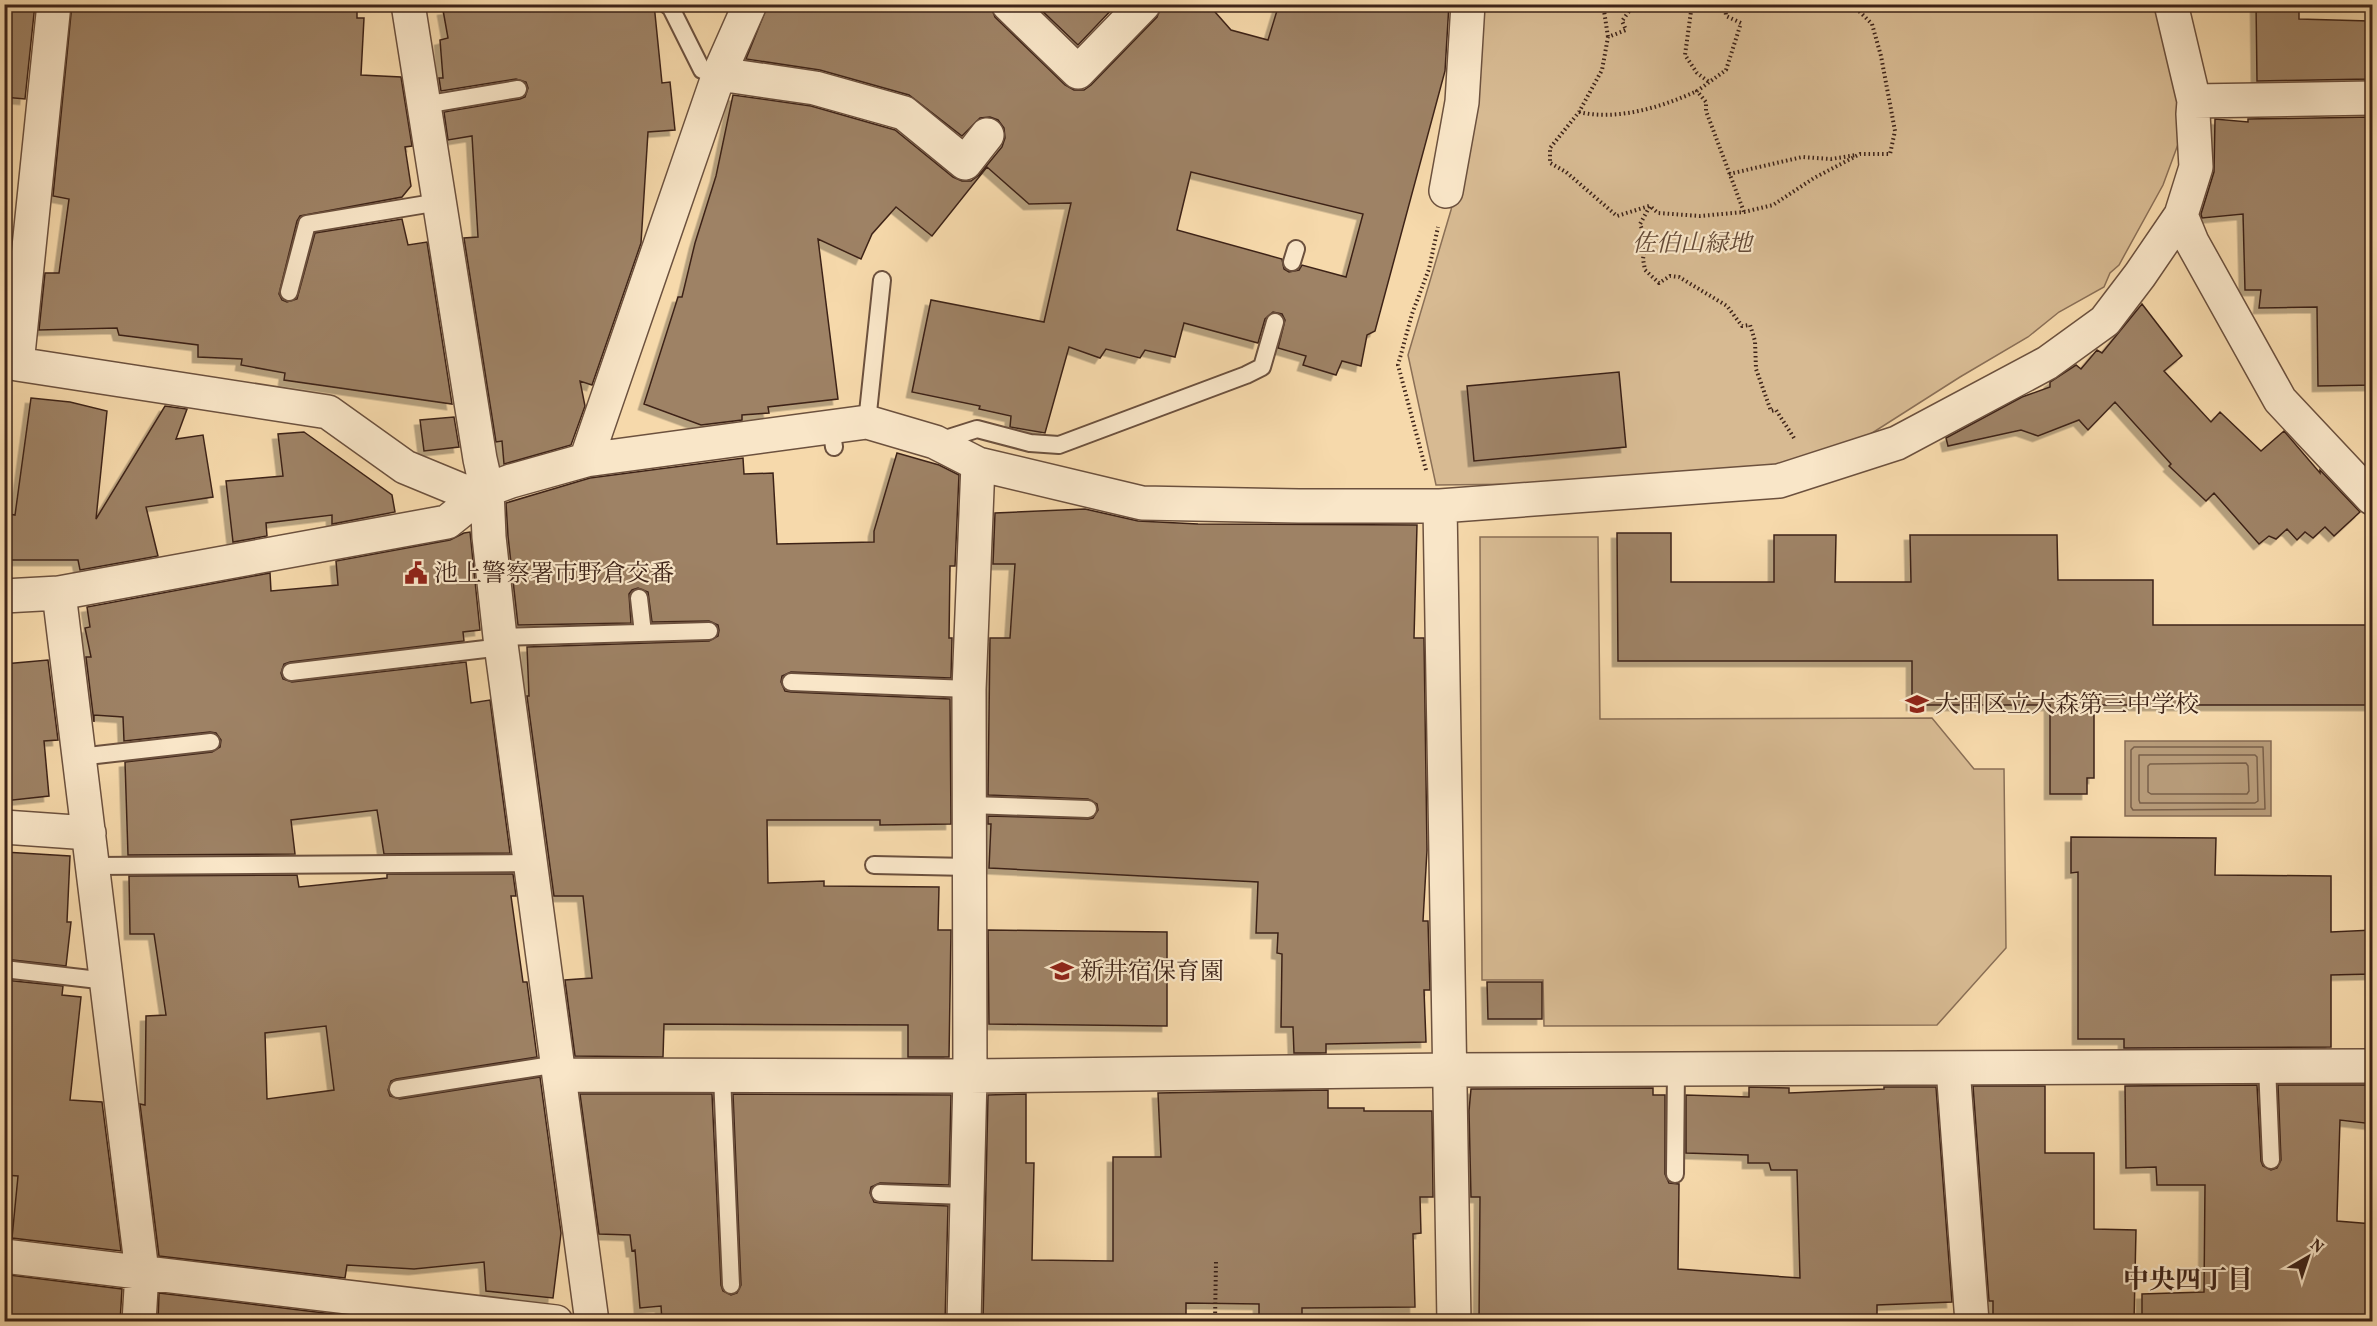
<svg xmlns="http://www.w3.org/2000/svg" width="2377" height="1326" font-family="Vollkorn,'Noto Serif JP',serif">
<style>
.green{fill:#d7ba92;stroke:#8a6f56;stroke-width:1.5}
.water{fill:#b79b79;stroke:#876b53;stroke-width:1.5}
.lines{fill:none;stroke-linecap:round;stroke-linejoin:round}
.shore{stroke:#7a6049;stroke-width:1.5}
.building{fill:#9e8265;stroke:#3e2419;stroke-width:1.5;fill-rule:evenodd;filter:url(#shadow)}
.lane-casing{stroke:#6c513e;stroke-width:20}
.street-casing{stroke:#6c513e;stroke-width:36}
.path{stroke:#3e2419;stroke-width:4;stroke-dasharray:1.5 3;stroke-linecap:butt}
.lane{stroke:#f9e6c8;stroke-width:16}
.street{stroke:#f9e6c8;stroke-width:33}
.labels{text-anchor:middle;stroke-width:4.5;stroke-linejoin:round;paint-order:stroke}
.park-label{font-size:24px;font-style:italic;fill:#644a37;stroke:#f9e6c8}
.poi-label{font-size:24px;fill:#3e2419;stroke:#f9e6c8;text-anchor:start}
.neighbourhood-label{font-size:26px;font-weight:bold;fill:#3e2419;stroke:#f9e6c8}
</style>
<defs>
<filter id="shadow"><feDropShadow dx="-5.5" dy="5.5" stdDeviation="0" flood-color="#0004"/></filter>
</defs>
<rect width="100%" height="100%" fill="#f6d9ab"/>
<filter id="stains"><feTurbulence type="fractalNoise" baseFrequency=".00333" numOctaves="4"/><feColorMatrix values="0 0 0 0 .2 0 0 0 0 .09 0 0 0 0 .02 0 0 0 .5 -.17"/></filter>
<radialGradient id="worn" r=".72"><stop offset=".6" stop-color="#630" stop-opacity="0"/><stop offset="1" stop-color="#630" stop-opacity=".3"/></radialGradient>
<path class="green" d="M1476,5H2161L2194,101L2163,185L2119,265L2110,273L2104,287L2059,312L2028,337L1960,377L1814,470L1779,481L1436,485L1408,355L1451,210L1473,86Z
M1480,537H1598L1600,719L1932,718L1974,769H2004L2006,948L1937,1025L1544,1026L1543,980H1482Z"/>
<path class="water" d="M2125,741H2271V816H2125Z"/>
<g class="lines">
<path class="shore" d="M2134,747H2263L2265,809L2133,810L2131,807V750Z
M2139,755H2255L2257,757L2258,801L2255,803H2140L2139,800Z
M2246,763L2248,766L2249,791L2247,794H2151L2148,792V766L2150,764Z"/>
</g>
<path class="building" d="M4,4H35L25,99L4,97Z
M72,4H217L235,10L304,5L357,7V18H364L361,75L401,77L412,146L405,147L411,186L402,197L300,216L297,221L279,294L282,300L287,302L297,299L315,233L402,219L408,245L427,242L452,404L284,380L285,373L241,365L242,359L198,357V345L119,335L117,328L39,330L45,273H59L69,199L53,196Z
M449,4H654L662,83L670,82L675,130L648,132L641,243L592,385L580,381L585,406L571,445L504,464L502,441L496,442L464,238L478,237L472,136L448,140L444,112L520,99L525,97L528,88L526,82L516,79L441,91L439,78H443L440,40L448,38L443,10L449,9Z
M768,4H990L995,17L1065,85L1074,90H1084L1091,85L1157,17L1162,4H1208L1231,30L1268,40L1279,4H1449L1445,71L1375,331L1367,335L1361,366L1342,361L1336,375L1303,365L1306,356L1278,348L1285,320L1282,314L1273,312L1265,319L1258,343L1184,323L1175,357L1145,350L1140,358L1106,349L1100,358L1069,347L1045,433L1010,427L1011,416L979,409L980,406L912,392L931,300L1044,322L1071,203L1029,204L987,167L932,236L896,207L872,234L861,259L818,239L838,399L768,407L769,413L742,415V420L701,425L644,404L678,297H682L695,243L716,176L733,95L811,106L895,130L953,177L962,181H971L979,175L1002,147L1005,138L1004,128L998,120L990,117L980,118L962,136L909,95L820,70L746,59ZM1191,172L1363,214L1346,277L1302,265L1299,270L1289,272L1284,269L1282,259L1177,230Z
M1035,4H1117L1078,45Z
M2256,4H2299V19L2369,21L2370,79L2257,81Z
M2373,117V385L2318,386L2317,307L2259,308L2261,290H2245L2243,214L2202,218L2201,214L2214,172L2215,119L2248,122V119Z
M2142,304L2182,356L2164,371L2211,422L2220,412L2261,451L2284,431L2320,473V470L2360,512L2334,536L2325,527L2313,538L2305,532L2297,540L2287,529L2276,539L2269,536L2259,544L2214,493L2206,501L2169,466L2171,464L2115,402L2088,430L2079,420L2038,436L2021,430L1948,446L1946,438L2022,397L2050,387V382L2076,365L2081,369L2097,350L2102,353Z
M1619,372L1626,447L1474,461L1467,386Z
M31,398L70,402L107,411L96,519L165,406L187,409L176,439L203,435L213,497L146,507L158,556L80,570L78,560H4V513L15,515Z
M454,417L459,447L424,451L420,420Z
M304,432L392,495L395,512L332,524V515L266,523L267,536L233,542L226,481L283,476L278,434Z
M897,453L939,465L959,475L955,566H950L949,638H952L951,678L791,672L782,676L781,682L785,691L791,692L950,699L951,824L880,825V820H767L768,883L824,881V886L939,887L938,930H951L949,1057H908V1025L664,1024L663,1057L575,1056L565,980L592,978L583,896H554L527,696H529L527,647L709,641L718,636L719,630L718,625L709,621L652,622L648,592L638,588L632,590L629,594L631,623L518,625L508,536L506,503L590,478L743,458L744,474L773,473L777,544L874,542V531Z
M1085,509L1138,521L1198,524L1417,525L1414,638H1424L1427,850L1423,921H1428L1430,990H1424L1426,1042L1326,1044V1053H1294L1293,1027H1281L1282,954L1277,953L1278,933H1256L1258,882L989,868L991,824H988V816L1088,819L1093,818L1098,810L1097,804L1088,799L988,795L990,638H1010L1015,564H993L995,513Z
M470,532L480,630L463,632L464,641L290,662L284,664L281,673L283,679L292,682L466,662L471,703L490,700L510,853L384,854L377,810L291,820L295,854L128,855L125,762L212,752L220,747L221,740L216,733L210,732L124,741L123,717L94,715V722L86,657H91L85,628L90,627L87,607L270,573L271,591L338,585L336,561L450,540L464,533Z
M1617,533H1671V582H1774V535H1836L1835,582H1911L1910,535H2057L2058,580H2153V625H2370V705H2094V778H2087V794H2050V705H1912V661H1618Z
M48,660L58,740L44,741L49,796L4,801V664Z
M2071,837L2216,838L2215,875L2331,876V932L2373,930V970L2371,974L2331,975V1047L2124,1048V1039H2078V872L2071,873Z
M4,852L70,856L67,922H71L66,966L4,959Z
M387,874H513L516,896H511L523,982H527L537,1057L396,1079L391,1081L388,1090L390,1096L400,1099L540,1077L561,1233L553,1298L486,1291L484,1262L414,1269L347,1265L345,1278L159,1256L140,1104L145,1105L146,1016L166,1015L154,934H130L129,876L297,875L299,887L387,878ZM326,1026L334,1090L267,1099L265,1033Z
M988,930L1167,932V1026L989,1024Z
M4,980L63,986L62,995L81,997L70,1100L102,1102L121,1251L12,1238L18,1176L4,1175Z
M1487,982H1542V1019H1488Z
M2257,1085L2261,1161L2263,1166L2271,1170L2277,1168L2281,1160L2278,1085H2373V1124L2340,1120L2337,1216V1221L2373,1224L2370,1322H2142V1294L2204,1292L2205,1185H2157L2156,1167L2126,1168L2125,1086Z
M1973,1086H2045V1153H2094V1229L2136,1230L2134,1322H1993V1301H1989Z
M1749,1087L1789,1088V1093L1884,1089V1087H1936L1952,1302L1877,1305V1322H1479L1480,1197H1471L1469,1111L1471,1089L1653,1088V1095H1665V1174L1669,1183L1679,1184L1678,1269L1800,1278L1797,1170H1771L1769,1163H1748V1155L1686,1153V1095L1749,1097Z
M1328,1090V1108H1364V1111H1432L1433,1197H1420L1421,1233L1413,1234L1415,1307L1302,1308V1322H1259V1304L1186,1303V1322H983L988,1095L1026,1094V1163H1034L1032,1260L1113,1261V1157H1161L1158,1093Z
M580,1094H712L721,1285L723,1291L731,1295L737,1293L741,1285L733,1094L951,1095L949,1185L880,1183L871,1187L870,1193L874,1202L880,1203L948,1206L945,1322H662L661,1306L640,1308L635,1250L632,1251L630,1235L599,1234Z
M9,1275L122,1289L120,1322H4V1278H9Z
M159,1293L341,1315V1322H158Z"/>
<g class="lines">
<g class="lane-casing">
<path id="lane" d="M666,4L671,8L702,70L719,74
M424,105L518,89
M1292,262L1296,249
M289,292L307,224L439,202
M867,422L882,280
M831,426L834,447
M936,442L977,429L1030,443L1059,445L1246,375L1262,367L1275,322
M639,598L643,633
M500,637L709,631
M291,672L502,647
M791,682L969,689
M79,757L211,742
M970,805L1088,809
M874,865L969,867
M92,866L531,863
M4,969L107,981
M2267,1066L2271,1160
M722,1076L731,1285
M398,1089L558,1064
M1675,1174L1676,1069
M880,1193L967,1196
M375,1322L377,1300"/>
</g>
<g class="street-casing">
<path id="street" d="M54,4L17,364L328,412L405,467L468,493L487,490L511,481L586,460L867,422L935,442L978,464L1142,503L1299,506H1440L1779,481L1897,443L2047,363L2105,321L2140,275L2181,215L2196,167L2193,114L2194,101L2171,4
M408,4L480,459L487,490L489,537L500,637L592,1322
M1008,4L1078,72L1144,4
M719,74L815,88L904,113L965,163L987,135
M2194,101L2372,98
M1446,191L1462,102L1468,4
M2181,215L2192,242L2280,400L2372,498
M586,460L719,74L750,4
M1440,506L1454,1322
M59,593L142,1272L139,1322
M4,596L59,593L447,522L487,490
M4,827L89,833
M1953,1068L1972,1322
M559,1075L970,1076L1450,1070L2372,1066
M4,1256L556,1322
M964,1322L970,1076L969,689L978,464"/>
</g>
<path class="path" d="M1603,4L1608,37
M1692,4L1685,55L1697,73L1709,82
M1725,4L1726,16L1741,23L1726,70L1697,91L1706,102V111L1744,212
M1579,112C1617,121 1662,107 1697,91
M1729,174L1802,157L1831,159L1856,155
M1649,206L1617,216L1566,172L1550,163V148L1579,112L1602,70L1608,37L1626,30L1622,21L1630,10L1650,9
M1794,438L1776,410L1771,411L1756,369L1755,341L1750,325L1742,326L1727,306L1679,277L1670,276L1659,283L1645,270L1643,259L1646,240L1640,224L1650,206L1658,213L1700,216L1744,212L1773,205L1814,178L1860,154H1890L1895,131L1881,56L1872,24L1852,4
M1426,470L1398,365L1412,314L1429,269L1438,227
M1215,1322L1216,1261"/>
<use href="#lane" class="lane"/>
<use href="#street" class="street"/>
</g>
<defs>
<g id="civic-bare" transform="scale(1.8)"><path d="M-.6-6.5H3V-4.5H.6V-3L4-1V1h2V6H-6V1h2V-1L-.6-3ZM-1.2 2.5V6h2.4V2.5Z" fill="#8f2418" stroke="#f9e6c8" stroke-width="2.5" paint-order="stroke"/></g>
<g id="school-bare" transform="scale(1.8)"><path d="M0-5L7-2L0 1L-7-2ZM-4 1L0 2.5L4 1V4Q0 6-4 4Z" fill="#8f2418" stroke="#f9e6c8" stroke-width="2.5" paint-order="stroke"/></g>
</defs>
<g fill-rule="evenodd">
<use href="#civic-bare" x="416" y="573"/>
<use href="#school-bare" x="1917" y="704"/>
<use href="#school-bare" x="1062" y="971"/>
</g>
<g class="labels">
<g class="park-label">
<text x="1692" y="251">佐伯山緑地</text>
</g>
<g class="poi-label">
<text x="434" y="581">池上警察署市野倉交番</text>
<text x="1935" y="712">大田区立大森第三中学校</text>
<text x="1080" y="979">新井宿保育園</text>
</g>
<g class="neighbourhood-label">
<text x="2188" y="1288">中央四丁目</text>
</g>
</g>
<rect width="2377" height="1326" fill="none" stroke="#f6d9ab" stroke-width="24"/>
<rect x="6" y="6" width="2365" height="1314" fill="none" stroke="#3e2419" stroke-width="3"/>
<rect x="12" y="12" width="2353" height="1302" fill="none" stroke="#3e2419" stroke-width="1.5"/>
<g transform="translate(2308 1257) rotate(39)" stroke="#f9e6c8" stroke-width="4.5" paint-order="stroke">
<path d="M0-4.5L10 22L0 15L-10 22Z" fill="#3e2419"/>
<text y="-9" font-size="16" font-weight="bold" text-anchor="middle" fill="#3e2419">N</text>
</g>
<rect width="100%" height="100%" filter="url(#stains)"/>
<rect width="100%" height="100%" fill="url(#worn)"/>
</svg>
